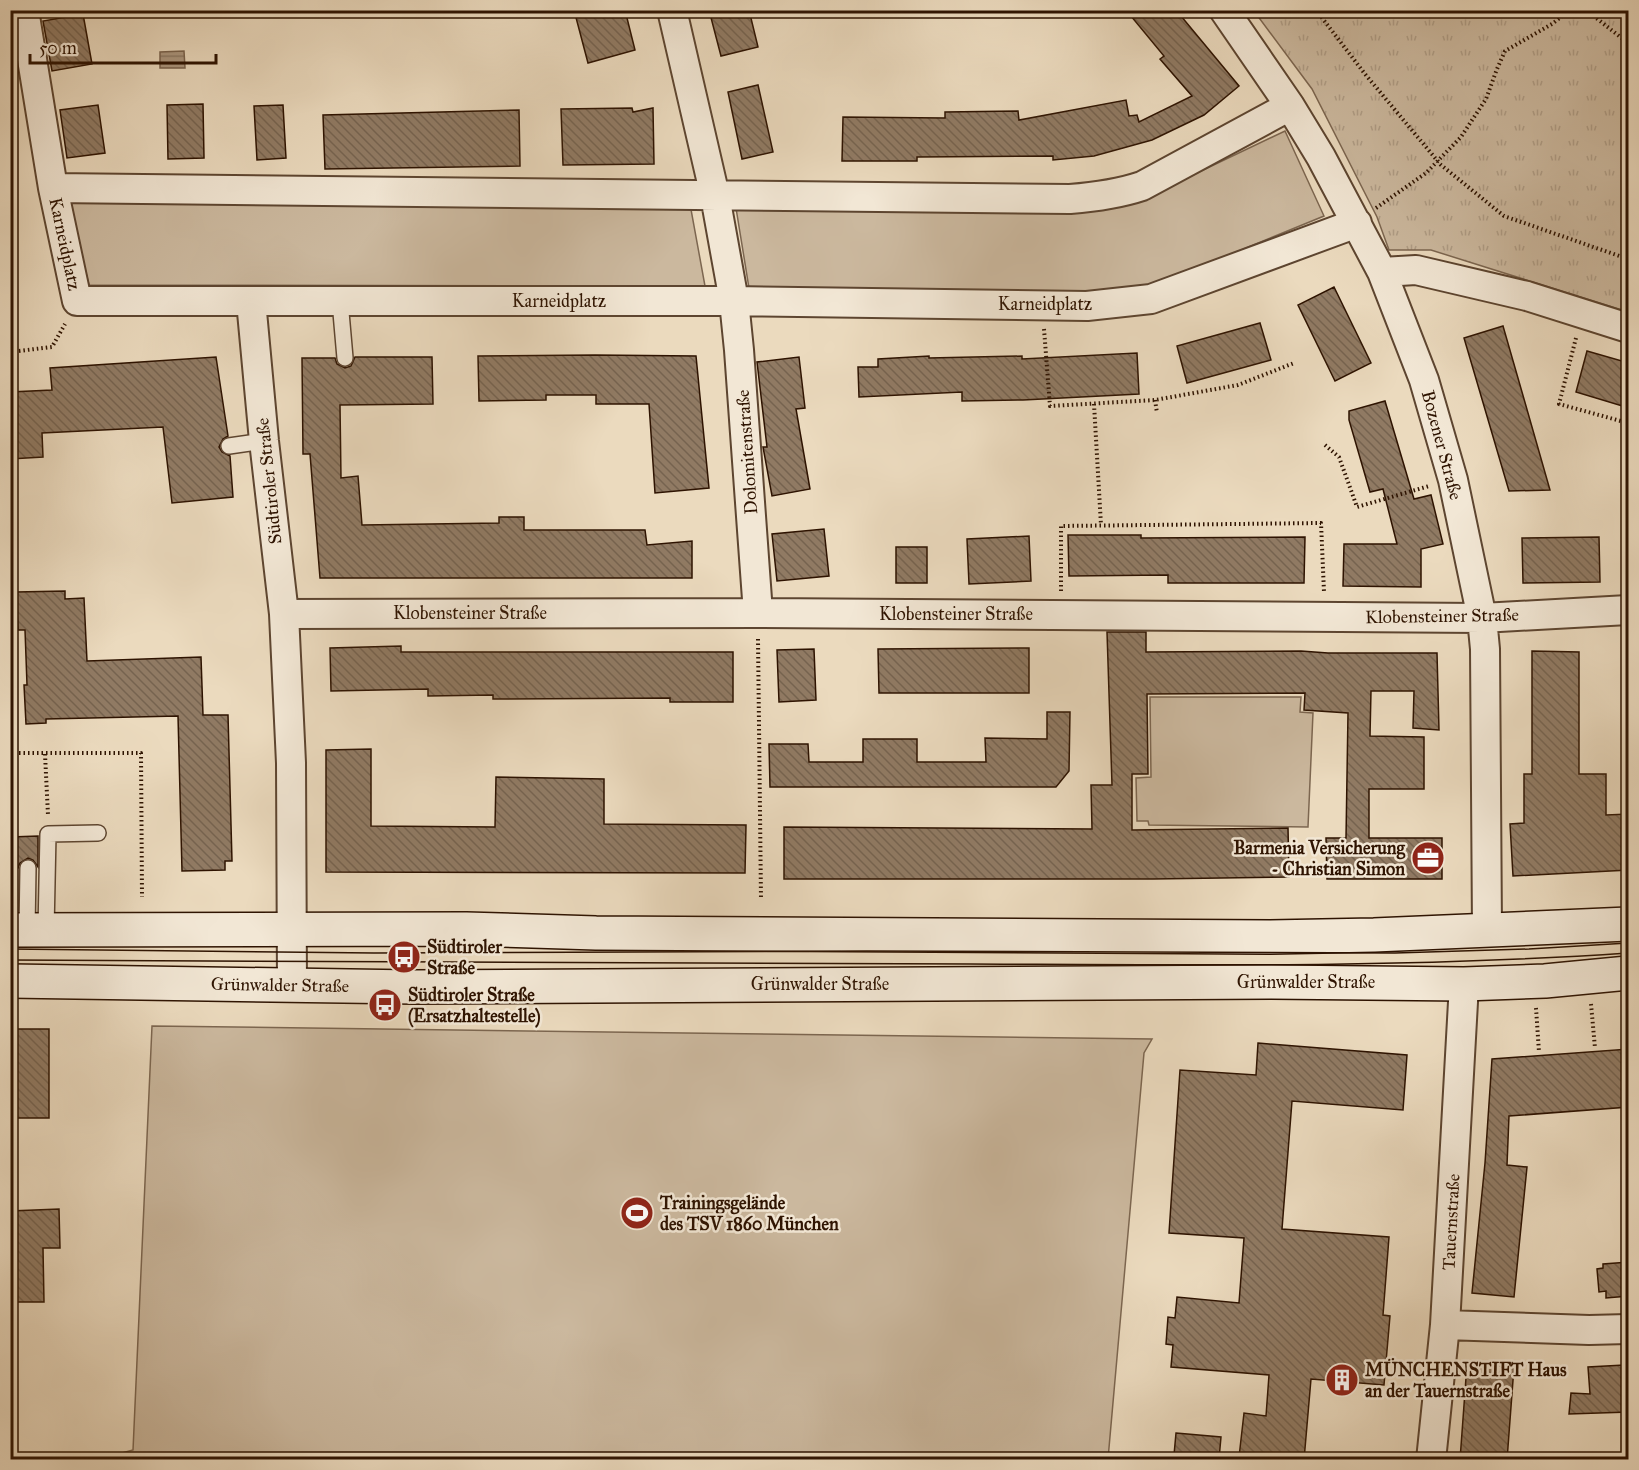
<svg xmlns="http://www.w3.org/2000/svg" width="1639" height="1470" font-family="'IM FELL Great Primer',serif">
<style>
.grass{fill:#cbb89e;stroke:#7c6650;stroke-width:1.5}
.park{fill:url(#park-tufts);stroke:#7c6650;stroke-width:1.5}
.water{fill:url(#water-rules);stroke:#79624c;stroke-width:1.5}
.building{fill:url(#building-back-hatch);stroke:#2e1301;stroke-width:1.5}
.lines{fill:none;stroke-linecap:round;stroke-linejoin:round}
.lane-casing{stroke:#5d4530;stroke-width:18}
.street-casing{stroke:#5d4530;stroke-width:32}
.secondary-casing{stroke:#2e1301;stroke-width:36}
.path{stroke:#2e1301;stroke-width:4;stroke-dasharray:1.5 3;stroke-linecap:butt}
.lane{stroke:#f2e7d5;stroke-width:15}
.street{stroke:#f2e7d5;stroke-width:28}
.secondary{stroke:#f2e7d5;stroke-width:33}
.tram{stroke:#2e1301;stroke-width:1.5}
.labels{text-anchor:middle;stroke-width:5;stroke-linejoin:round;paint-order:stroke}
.street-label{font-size:18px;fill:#2e1301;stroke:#f2e7d5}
.poi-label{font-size:18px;font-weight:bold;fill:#2e1301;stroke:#f2e7d5;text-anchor:start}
</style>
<defs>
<pattern id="park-tufts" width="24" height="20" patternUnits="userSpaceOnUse" patternTransform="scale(1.5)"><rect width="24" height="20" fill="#cbb89e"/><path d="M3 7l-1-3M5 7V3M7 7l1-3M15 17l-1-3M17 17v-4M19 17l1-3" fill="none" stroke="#af9d86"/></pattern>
<pattern id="water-rules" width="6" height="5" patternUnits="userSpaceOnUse" patternTransform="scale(1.5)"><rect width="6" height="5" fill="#ab967e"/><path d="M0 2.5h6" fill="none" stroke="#8c7965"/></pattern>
<pattern id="building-back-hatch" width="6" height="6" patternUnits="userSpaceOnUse" patternTransform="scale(1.5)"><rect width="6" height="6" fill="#907a63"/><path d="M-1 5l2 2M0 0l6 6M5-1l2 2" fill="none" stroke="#76634f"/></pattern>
</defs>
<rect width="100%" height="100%" fill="#ebdabe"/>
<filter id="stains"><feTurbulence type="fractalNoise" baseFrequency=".00333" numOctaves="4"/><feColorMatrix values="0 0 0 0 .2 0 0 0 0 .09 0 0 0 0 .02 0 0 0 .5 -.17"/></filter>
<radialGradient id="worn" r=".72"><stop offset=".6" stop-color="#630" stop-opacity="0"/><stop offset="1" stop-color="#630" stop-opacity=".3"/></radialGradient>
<path class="grass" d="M1285,131L1324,216L1151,287L1079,294L749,288L736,208L1155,193Z
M68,200L690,204L705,286L89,285Z
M1150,697H1301L1300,712L1313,713L1308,827L1149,825L1148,821H1137L1136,778L1151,777Z
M152,1026L1152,1039L1144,1053L1108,1459H100L133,1450Z"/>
<path class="park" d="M1254,11H1628V312L1431,250H1389L1377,217L1312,89Z"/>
<path class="water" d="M184,51L185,68H160V52Z"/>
<path class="building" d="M574,10H625L635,50L588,63Z
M709,10H749L758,47L721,56Z
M1126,10H1176L1239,86L1204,115L1152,140L1094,156L1053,160V156L917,157V161H842L843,117L945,118V112L1018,111L1019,120L1126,100L1129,116L1137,115L1139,122L1192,96L1160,59L1164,56Z
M83,14L92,64L52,71L43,21Z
M758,85L773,152L742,159L728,92Z
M203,104L204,158L168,159L167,105Z
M98,105L105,153L67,158L60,110Z
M283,105L286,158L257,160L254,106Z
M632,108L633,112L653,108L654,164L563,165L561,109Z
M519,110L520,166L325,169L323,115Z
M1334,287L1371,363L1335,381L1298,305Z
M1260,323L1271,360L1187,383L1177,346Z
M1503,326L1524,399L1550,490L1509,491L1464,338Z
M1587,351L1629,363V408L1576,392Z
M1137,353L1139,394L1023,400L962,401V392L859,397L858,367H878V359L929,356V358L1022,356V359Z
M595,355L696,356L709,488L655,493L649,404H596V395H546V400L479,401L478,356Z
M216,357L228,436L223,439L219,447L222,452L230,456L233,497L172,503L163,427L42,433L43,457L10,459V392L52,390L50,368Z
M355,357H432L433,404L340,405L341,478L358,476L362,525L499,523V517H524V530H645L647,545L692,541V578H320L310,454H303L302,358H335L337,364L345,368L351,366Z
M799,357L805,408L796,409L810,489L772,496L763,447H767L757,362Z
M1385,401L1414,499L1431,495L1443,544L1421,549V587L1343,586L1344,544H1397L1383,489L1370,492L1349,420V411Z
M824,529L829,576L777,581L772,534Z
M1068,535H1141V538L1305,537L1304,583H1168V575L1069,576Z
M1029,536L1031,581L969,584L967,539Z
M1599,537L1600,582L1523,583L1522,538Z
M896,547H927V583H896Z
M65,591V599L84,598L87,661L201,657L203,715H228L232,861H225V870L182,871L178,716L46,719V723L26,724L24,685H27L25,630H18L16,592Z
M1107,632H1146V652L1301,651L1328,653H1437L1439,730L1413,728L1414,691H1371L1370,736L1424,737V789H1369V838H1442V879H1327L1326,838H1346L1348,713L1304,710L1305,693L1147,694L1148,774H1132V830L1288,828L1289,877L1153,879H784V827L1092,829L1091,785H1112Z
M401,646V652H733V702H670V698L493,699V695L428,696V689L331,691L330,648Z
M1029,648V693H879L878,649Z
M814,649L816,700L779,702L777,650Z
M1532,651L1579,652V774H1606V815L1629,814V870L1513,876L1510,824L1524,823V774H1532Z
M1047,712H1070L1069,771L1056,787H770L769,744H808L809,762H863V739H917V762H986L985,738L1047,739Z
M371,749V826L495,827L496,777L604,779V824L746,825L745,873L326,872V750Z
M38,836V867L33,860L28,858L20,863L18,868L12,869L11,837Z
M10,1029H49V1118H10Z
M1258,1043L1407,1055L1403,1110L1292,1101L1282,1229L1389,1237L1383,1315L1390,1316L1384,1385L1311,1379L1304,1460H1259L1239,1457L1244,1413L1266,1416L1269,1375L1171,1367L1173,1345L1166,1344L1168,1317L1175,1318L1177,1297L1239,1303L1244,1238L1169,1233L1180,1070L1256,1075Z
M1629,1049V1107L1509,1116L1507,1165L1527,1167L1514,1297L1472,1293L1485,1163L1492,1059Z
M59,1209L60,1248H43L44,1302H10V1211Z
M1629,1262V1296L1606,1298V1291L1599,1292L1597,1269L1603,1268V1264Z
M1467,1364L1514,1367L1507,1460H1460Z
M1624,1365L1629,1412L1569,1414L1571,1393L1590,1394L1588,1367Z
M1176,1433L1221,1437L1219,1459L1174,1455Z"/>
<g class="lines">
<g class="lane-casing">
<path id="lane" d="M340,301L345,358
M229,446L264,441
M27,930L28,868
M46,930L48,834L98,833"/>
</g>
<g class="street-casing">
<path id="street" d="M24,10L53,188L77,301H734L1087,306L1151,299L1357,223
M672,10L715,196L734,301L739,350L758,613
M1224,10L1290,106L1321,157L1382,272L1424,380L1453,480L1482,618L1485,649L1487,929
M53,188L1070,199C1096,197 1118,194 1142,186L1290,106
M1382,272L1416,270L1527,296L1628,328
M251,301L264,441L284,614L291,763L292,986
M284,614L758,613L1482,618L1628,610
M1445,1325L1589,1330L1628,1329
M1431,1460L1445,1325L1464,984"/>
</g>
<g class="secondary-casing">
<path id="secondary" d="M10,930L466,929L596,933L1270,937L1374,935L1628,924
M10,981L414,987L1271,982L1464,984L1545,981L1628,973"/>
</g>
<path class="path" d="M1316,10L1365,74L1441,165L1504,216L1628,259
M1586,10L1628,43
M1376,208L1426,173L1461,137L1486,99L1497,69L1505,51L1552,24L1570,10
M1044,329L1050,406L1155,400L1238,385L1294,363
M1576,338L1559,404L1628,423
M10,352L52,347L65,324
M1155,400L1157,413
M1094,404L1101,525
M1325,445L1339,457L1357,507L1429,486
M1061,591V526L1321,523L1324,592
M758,639L761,900
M10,753H141L142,897
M45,754L48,815
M1591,1004L1595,1048
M1536,1008L1539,1052"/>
<use href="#lane" class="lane"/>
<use href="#street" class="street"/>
<use href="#secondary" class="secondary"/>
<path class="tram" d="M10,949L374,953L867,951L1395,953L1529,949L1628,943
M10,960C330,961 650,964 970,964C1190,965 1409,968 1628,953"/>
</g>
<defs>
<g id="office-disc" transform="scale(1.725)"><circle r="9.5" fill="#8f2418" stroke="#f2e7d5"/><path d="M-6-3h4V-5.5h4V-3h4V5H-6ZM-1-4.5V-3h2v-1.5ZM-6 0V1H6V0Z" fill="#fff"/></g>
<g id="bus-disc" transform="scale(1.725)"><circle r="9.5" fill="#8f2418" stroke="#f2e7d5"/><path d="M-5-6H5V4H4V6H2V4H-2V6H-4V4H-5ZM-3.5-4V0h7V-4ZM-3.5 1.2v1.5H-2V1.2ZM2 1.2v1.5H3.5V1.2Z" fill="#fff"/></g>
<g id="stadium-disc" transform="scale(1.725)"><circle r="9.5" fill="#8f2418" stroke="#f2e7d5"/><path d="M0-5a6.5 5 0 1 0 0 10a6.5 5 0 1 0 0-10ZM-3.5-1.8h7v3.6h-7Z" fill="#fff"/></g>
<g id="building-disc" transform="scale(1.725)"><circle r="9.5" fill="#8f2418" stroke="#f2e7d5"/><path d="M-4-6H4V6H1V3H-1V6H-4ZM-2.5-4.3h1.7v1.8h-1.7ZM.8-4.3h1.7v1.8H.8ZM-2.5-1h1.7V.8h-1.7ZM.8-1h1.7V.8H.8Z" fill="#fff"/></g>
</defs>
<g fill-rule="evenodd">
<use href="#office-disc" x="1428" y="858"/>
<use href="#bus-disc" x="404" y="957"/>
<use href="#bus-disc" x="385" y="1005"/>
<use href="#stadium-disc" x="637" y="1213"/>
<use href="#building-disc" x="1342" y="1380"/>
</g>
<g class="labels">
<g class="street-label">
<text transform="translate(65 244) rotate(78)" y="6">Karneidplatz</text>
<text x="559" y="307">Karneidplatz</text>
<text x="1045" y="310">Karneidplatz</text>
<text transform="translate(1442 445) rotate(75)" y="6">Bozener Straße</text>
<text transform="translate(747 452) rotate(-94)" y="6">Dolomitenstraße</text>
<text transform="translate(269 481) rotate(-96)" y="6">Südtiroler Straße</text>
<text x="470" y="619">Klobensteiner Straße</text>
<text x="956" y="620">Klobensteiner Straße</text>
<text transform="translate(1442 616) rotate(-1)" y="6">Klobensteiner Straße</text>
<text x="1306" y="988">Grünwalder Straße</text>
<text x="820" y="990">Grünwalder Straße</text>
<text transform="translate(280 985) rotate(1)" y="6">Grünwalder Straße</text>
<text transform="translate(1451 1222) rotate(-87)" y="6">Tauernstraße</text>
</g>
<g class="poi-label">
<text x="1405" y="854" text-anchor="end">Barmenia Versicherung<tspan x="1405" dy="21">- Christian Simon</tspan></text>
<text x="427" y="953">Südtiroler<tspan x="427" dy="21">Straße</tspan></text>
<text x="408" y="1001">Südtiroler Straße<tspan x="408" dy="21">(Ersatzhaltestelle)</tspan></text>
<text x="660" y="1209">Trainingsgelände<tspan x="660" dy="21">des TSV 1860 München</tspan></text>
<text x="1365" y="1376">MÜNCHENSTIFT Haus<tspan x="1365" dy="21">an der Tauernstraße</tspan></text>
</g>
</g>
<rect width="1639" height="1470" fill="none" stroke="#ebdabe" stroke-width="36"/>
<rect x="12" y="12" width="1615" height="1446" fill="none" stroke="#2e1301" stroke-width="3"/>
<rect x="18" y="18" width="1603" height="1434" fill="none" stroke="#2e1301" stroke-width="1.5"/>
<path d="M30 54v9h186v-9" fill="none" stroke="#2e1301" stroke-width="3"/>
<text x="39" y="54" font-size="18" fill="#2e1301" stroke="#f2e7d5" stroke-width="4.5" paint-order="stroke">50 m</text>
<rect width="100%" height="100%" filter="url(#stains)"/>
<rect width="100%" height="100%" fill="url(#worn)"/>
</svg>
